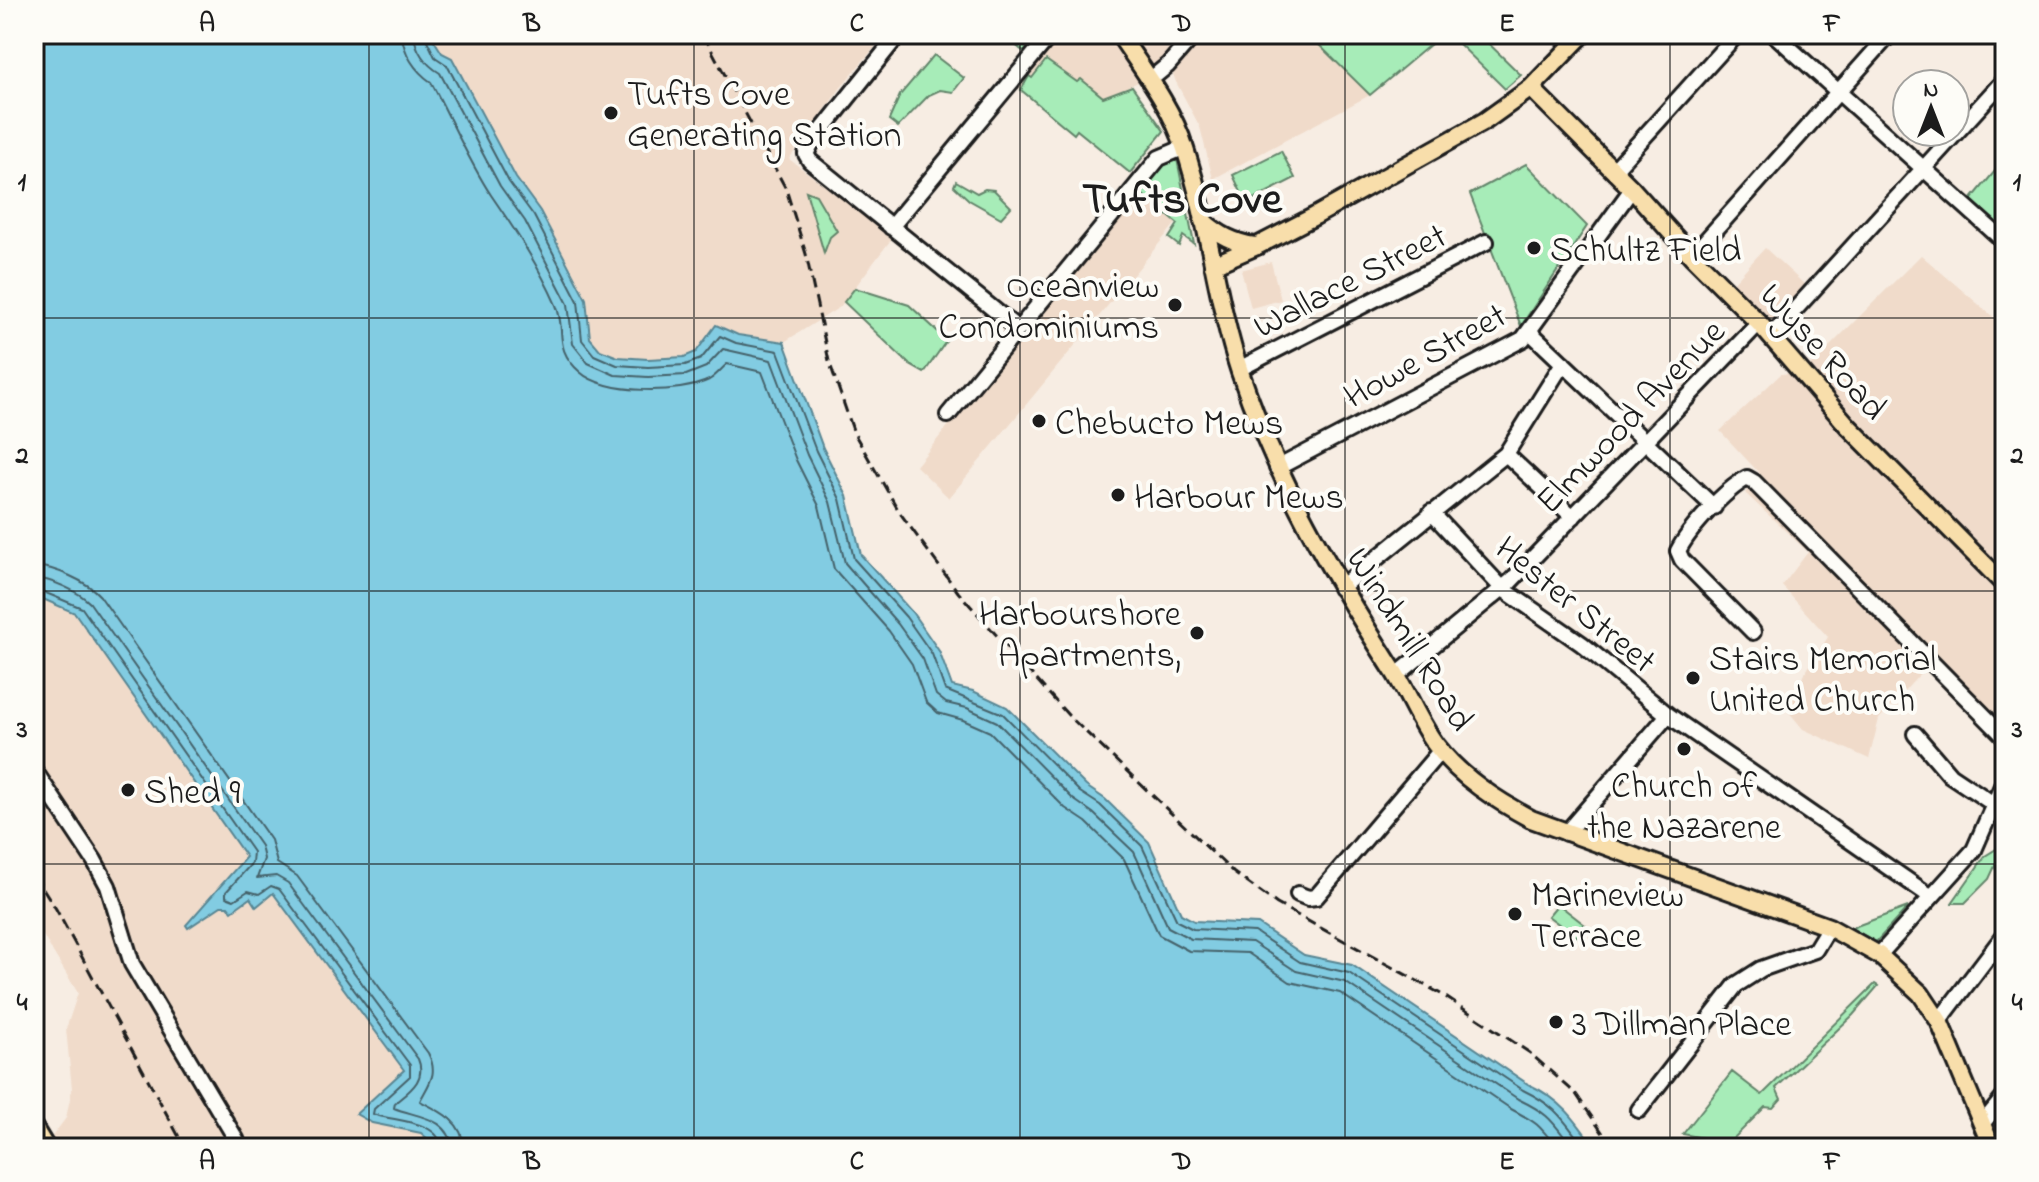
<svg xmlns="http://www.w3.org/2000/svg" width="2039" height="1182" font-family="'Indie Flower',sans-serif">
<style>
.built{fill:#f0dbca}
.green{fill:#a7ecb8;stroke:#62846a;stroke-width:2}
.water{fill:#82cce2;stroke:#598693;stroke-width:2}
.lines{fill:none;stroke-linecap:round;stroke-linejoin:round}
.shore{stroke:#45626b;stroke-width:2}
.minor-casing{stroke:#1c1c1c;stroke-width:20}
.major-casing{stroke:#1c1c1c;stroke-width:22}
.minor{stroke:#fdfcf7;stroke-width:14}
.major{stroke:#f8deab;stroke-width:16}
.rail{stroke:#1c1c1c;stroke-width:3;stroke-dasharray:12 6;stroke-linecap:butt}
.grid{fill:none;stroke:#1c1c1c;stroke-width:2;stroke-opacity:0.55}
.poi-dot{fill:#1c1c1c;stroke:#fdfcf7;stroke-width:3}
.labels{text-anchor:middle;stroke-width:8;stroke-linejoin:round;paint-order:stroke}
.poi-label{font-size:36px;fill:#1c1c1c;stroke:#fdfcf7;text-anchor:start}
.street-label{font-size:36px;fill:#1c1c1c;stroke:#fdfcf7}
.district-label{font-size:44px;font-weight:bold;fill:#1c1c1c;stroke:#fdfcf7}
.neatline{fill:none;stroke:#1c1c1c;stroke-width:3}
.grid-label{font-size:26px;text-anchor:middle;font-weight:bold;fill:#1c1c1c}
</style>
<rect width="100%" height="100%" fill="#f7ede3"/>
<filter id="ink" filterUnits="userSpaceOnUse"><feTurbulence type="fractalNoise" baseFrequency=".0125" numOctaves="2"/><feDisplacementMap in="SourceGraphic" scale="16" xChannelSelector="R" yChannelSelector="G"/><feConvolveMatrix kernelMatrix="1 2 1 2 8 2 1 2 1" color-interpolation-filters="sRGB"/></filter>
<g filter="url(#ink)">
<path class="built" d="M430,34H886L845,82L789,159L893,237L840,307L784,342L738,335L716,325L696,352L684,357L648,359L617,357L600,350L590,338L586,299L540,211L516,178Z
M1042,34H1308L1370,95L1213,179L1200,127L1176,82L1171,68L1103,97L1081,79L1078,82L1047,60L1021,90L1007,77Z
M1136,192L1176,223L949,498L916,466Z
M1765,248L1805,285L1772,321L1732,284Z
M1921,255L2005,327V722L1996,730L1932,661L1879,719L1869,759L1803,729L1784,706L1828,637L1782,586L1808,552L1745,493L1762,476L1720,431L1781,374L1804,372Z
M1271,262L1281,300L1251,308L1241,270Z
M34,595L75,613L247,857L186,925L188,928L221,906H228L273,893L404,1071L356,1114L372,1123L421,1133L438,1148H58L51,1138L66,1118L72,1089L66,1029L78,993L34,921Z"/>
<path class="green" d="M1002,34H1024L1032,41L1024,52Z
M1308,34H1443L1370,95Z
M1449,34H1479L1521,75L1505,89Z
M934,55L964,78L953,92L940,90L929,95L898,127L889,120L900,95Z
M1046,60L1077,82L1081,79L1103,97L1132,86L1164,131L1130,173L1077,130L1074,134L1021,90L1029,76L1032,78Z
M1281,151L1295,178L1246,203L1233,175Z
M1172,156L1177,159L1194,244L1183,236L1179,246L1169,238L1178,224L1137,190Z
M2005,159V240L1966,206Z
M1526,164L1587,226L1521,326L1470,194Z
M956,181L977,193L985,189L994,190L1011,207L1001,218L969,200L954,186Z
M806,191L816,195L837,231L830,237L824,253Z
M855,288L909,305L947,340L924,373L910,365L844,302Z
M1998,848L2001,853L1989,879L1965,903H1952L1985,856Z
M1558,904L1585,925L1576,937L1548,916Z
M1908,907L1876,942L1851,928Z
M1875,984L1878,986L1853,1015L1776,1088L1781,1099L1773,1108L1765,1107L1729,1143L1683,1134L1732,1072L1762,1095Z"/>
<path class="water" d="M34,34H430L442,53L452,58L516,178L540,211L586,299L590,338L600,350L618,357L648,359L684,357L696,352L716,325L738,335L784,342L823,448L847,496L861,555L912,612L939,651L952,686L973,691L1007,707L1086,786L1105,799L1149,842L1181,914L1194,921L1258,924L1304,955L1352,965L1528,1084C1561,1099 1575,1119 1595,1148H438L421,1133L372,1123L356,1114L404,1070L273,893L256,907L250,898L232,911L228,906H221L188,928L186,925L246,857L75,613L34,595Z"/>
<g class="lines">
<path class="shore" d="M402,34C403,53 415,71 431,82C451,119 468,160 491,195C515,230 539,266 556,305C567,332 552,347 580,372C605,395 680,394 709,380C716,376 721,369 727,364L762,372L796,460L819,506L834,569L889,631L912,664L926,702L938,713L963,720L990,732L1065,808L1086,822L1124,859L1159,935L1189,951L1248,953L1290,982L1340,993L1511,1109C1538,1123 1539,1125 1557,1148
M414,34C415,50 426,65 440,73L500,186L525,221L568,304L573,344L588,363L615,375L648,377L686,375L706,367L723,349L771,360L807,455L830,502L845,563L898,624L923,659L936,695L946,703L967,708L997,722L1073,799L1093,813L1134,852L1168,927L1191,939L1252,942L1296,971L1345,982L1518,1099C1551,1115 1551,1120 1573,1148
M424,34L435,57L447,65L509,182L534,216L578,301L582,340L594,355L617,365L648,367L685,365L701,359L720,336L736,343L778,351L816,451L840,499L854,559L906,617L932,654L945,690L1003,714L1080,792L1100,805L1142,846L1177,921L1193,929L1255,932L1300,962L1349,973L1523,1090C1558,1107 1563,1120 1585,1148
M34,566C54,567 87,581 100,596L271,840L277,863L297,876L428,1053C439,1074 429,1083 420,1101C440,1111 463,1121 464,1148
M34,578C51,579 78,591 90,603L261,846L264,859L257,878L276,876L288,883L418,1059C427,1080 409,1091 395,1103L394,1108C416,1117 450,1117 452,1148
M34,588L82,608L253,852L252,863L226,892V897L234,900L248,891L259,894L271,886L279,889L410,1065V1076L374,1109L373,1114C394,1122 438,1119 442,1148"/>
<g class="minor-casing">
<path id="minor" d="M899,34L811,144L806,154L810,161L1018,329
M1774,34L2005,242
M1150,80L1168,65L1195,34
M1614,170L1737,34
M891,227L1051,34
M1692,256L1890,34
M1530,332L1714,507
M1771,336L2005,79
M1239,369L1486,242
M948,415L1159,158L1185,147
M1506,454L1573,517
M1277,468L1523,339L1632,189
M1431,512L1503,589L1582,644L1668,715L1930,896
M1340,588L1506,454L1563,363
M1753,632L1682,560L1678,551C1689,529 1725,490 1747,478L1754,482L2005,737
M1397,675L1510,582L1759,323
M1915,734L1950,775L1995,805
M34,770L94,860L108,886L132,964L236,1139L239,1148
M1566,833L1668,715
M1298,894L1308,898L1316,897L1441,750
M1879,955L1974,850L2005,779
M1939,1021L2005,934
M1639,1110L1736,985L1761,969L1815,950L1829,927
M1982,1124L2005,1096"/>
</g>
<g class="major-casing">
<path id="major" d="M1119,34C1143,70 1172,107 1185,149C1209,222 1216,299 1240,372C1276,478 1331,573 1391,667C1408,692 1418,721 1436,745C1461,778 1496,800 1531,819L1829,927L1879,955L1921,994L1939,1021L1992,1148
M1531,88L1632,189L1692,256L1759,323L1848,426L2005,585
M1203,221C1219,235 1234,243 1255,246
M1213,265L1257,246L1315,216L1485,121L1531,88L1583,34
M34,1128L46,1148"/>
</g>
<use href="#minor" class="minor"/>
<use href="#major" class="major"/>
<path class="rail" d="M703,34L786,189L806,254L829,361L854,433L900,513L958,592L1068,715L1234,873L1277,904L1441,994L1530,1053L1576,1094L1613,1148
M34,874L56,909L185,1148"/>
</g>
</g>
<path class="grid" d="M369,34V1148M694,34V1148M1020,34V1148M1345,34V1148M1670,34V1148M34,318H2005M34,591H2005M34,864H2005"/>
<g class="poi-dot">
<circle cx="611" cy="113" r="8"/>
<circle cx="1534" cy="248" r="8"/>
<circle cx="1175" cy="305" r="8"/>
<circle cx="1039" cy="421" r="8"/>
<circle cx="1118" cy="495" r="8"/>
<circle cx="1197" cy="633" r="8"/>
<circle cx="1693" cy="678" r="8"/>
<circle cx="1684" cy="749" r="8"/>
<circle cx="128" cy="790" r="8"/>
<circle cx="1515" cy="914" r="8"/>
<circle cx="1556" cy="1022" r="8"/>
</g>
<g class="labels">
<g class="poi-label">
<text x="627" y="105">Tufts Cove<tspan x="627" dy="41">Generating Station</tspan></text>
<text x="1550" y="261">Schultz Field</text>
<text x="1159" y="297" text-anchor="end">Oceanview<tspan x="1159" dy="41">Condominiums</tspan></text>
<text x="1055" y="434">Chebucto Mews</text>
<text x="1134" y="508">Harbour Mews</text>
<text x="1181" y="625" text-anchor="end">Harbourshore<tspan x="1181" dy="41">Apartments,</tspan></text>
<text x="1709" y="670">Stairs Memorial<tspan x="1709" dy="41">United Church</tspan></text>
<text x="1684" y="797" text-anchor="middle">Church of<tspan x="1684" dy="41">the Nazarene</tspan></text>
<text x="144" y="803">Shed 9</text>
<text x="1531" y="906">Marineview<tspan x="1531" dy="41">Terrace</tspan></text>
<text x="1572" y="1035">3 Dillman Place</text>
</g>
<g class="street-label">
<text transform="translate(1349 279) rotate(-27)" y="13">Wallace Street</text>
<text transform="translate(1825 350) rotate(48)" y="13">Wyse Road</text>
<text transform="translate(1424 354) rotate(-29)" y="13">Howe Street</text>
<text transform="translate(1629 415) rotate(-46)" y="13">Elmwood Avenue</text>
<text transform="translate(1577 603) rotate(39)" y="13">Hester Street</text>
<text transform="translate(1412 638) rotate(58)" y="13">Windmill Road</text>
</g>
<g class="district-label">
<text x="1182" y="212">Tufts Cove</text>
</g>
</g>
<rect width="2039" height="1182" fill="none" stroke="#fdfcf7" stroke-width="88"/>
<g transform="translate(1931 108)"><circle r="38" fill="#fdfcf7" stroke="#a3a29f" stroke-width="2"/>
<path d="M0-6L14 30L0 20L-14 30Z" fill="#1c1c1c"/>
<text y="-12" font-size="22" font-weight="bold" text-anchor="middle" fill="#1c1c1c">N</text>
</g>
<rect x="44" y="44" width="1951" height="1094" class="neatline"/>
<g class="grid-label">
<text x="207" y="31">A</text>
<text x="532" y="31">B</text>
<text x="857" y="31">C</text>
<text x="1182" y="31">D</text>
<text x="1507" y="31">E</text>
<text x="1832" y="31">F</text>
<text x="22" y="190">1</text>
<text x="2017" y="190">1</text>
<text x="22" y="463">2</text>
<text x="2017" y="463">2</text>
<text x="22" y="737">3</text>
<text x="2017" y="737">3</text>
<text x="22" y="1010">4</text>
<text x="2017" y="1010">4</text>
<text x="207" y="1169">A</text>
<text x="532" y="1169">B</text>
<text x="857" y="1169">C</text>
<text x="1182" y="1169">D</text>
<text x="1507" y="1169">E</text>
<text x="1832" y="1169">F</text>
</g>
</svg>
